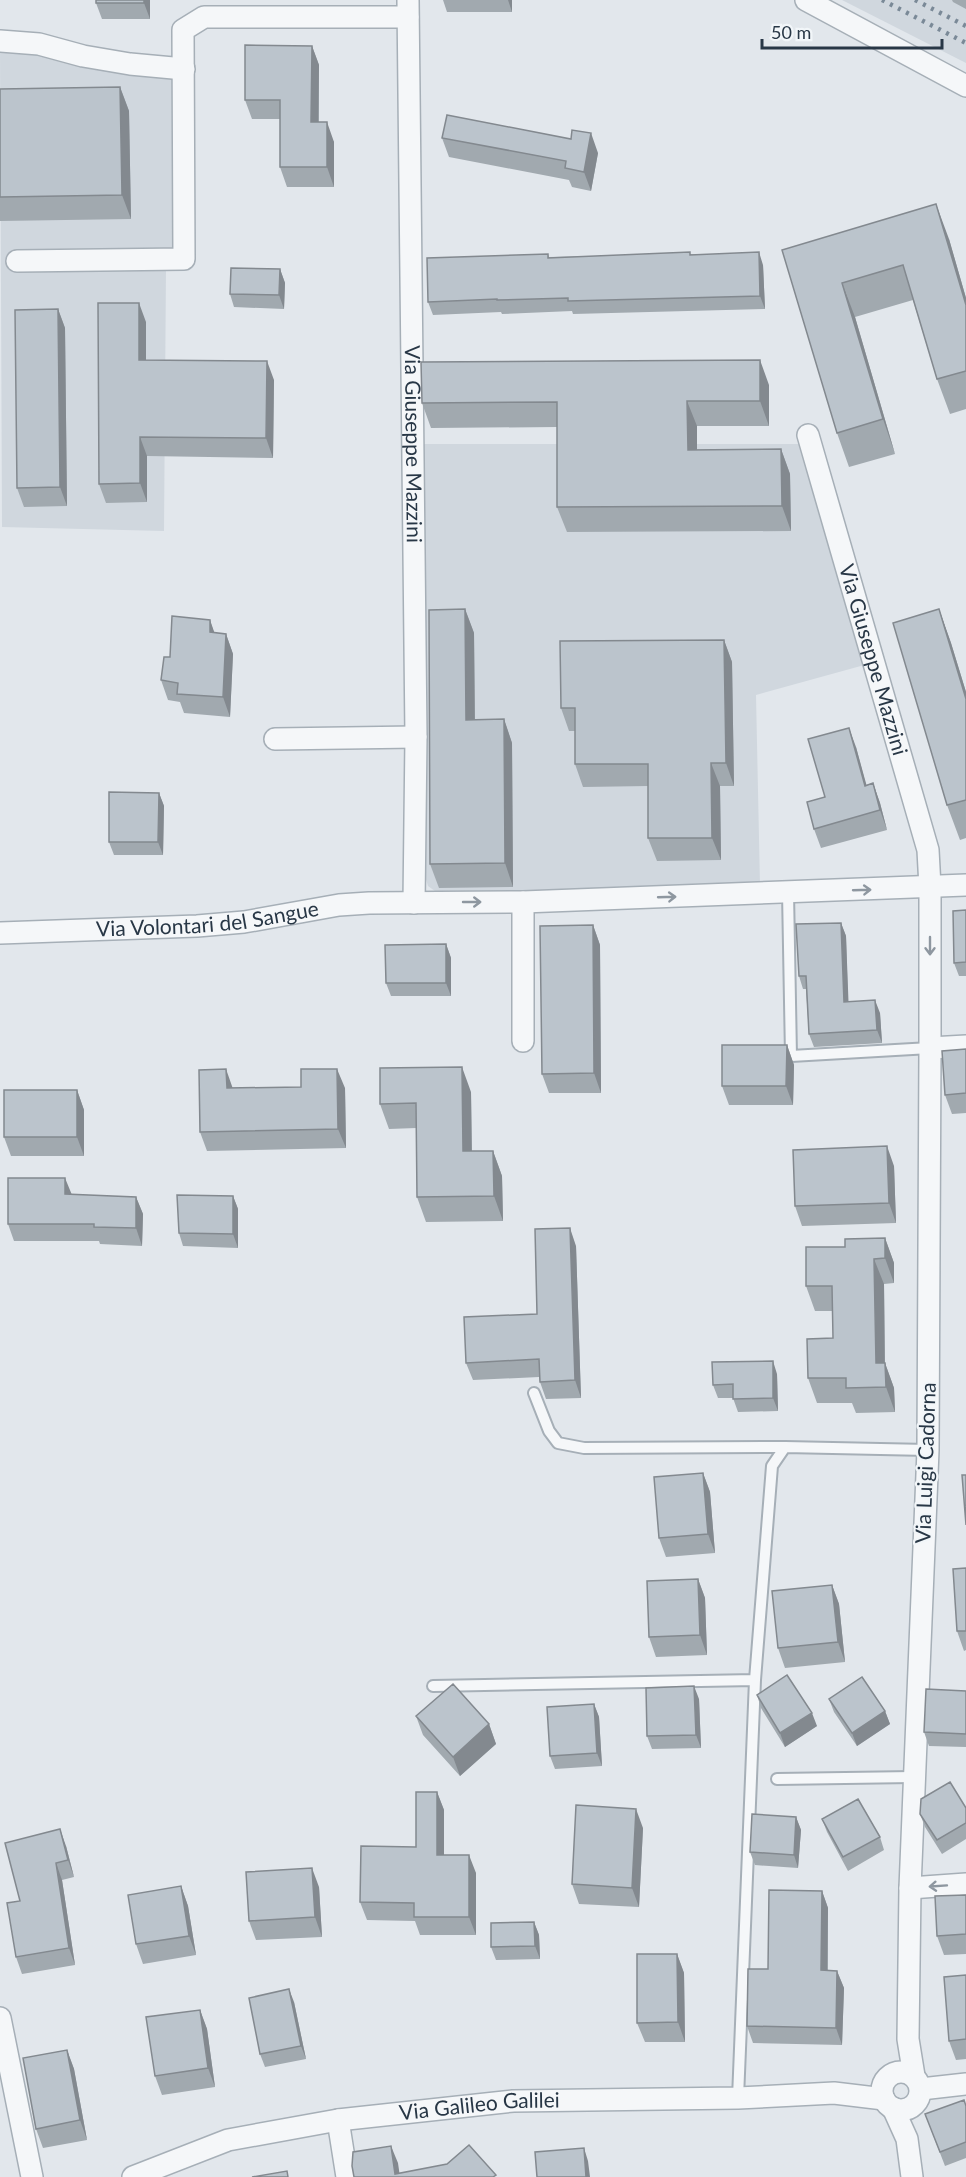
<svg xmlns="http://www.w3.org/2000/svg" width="966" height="2177" font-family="Lato,sans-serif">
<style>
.built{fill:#d0d7de}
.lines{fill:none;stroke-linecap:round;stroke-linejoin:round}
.service-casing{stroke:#a6afb7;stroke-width:14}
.minor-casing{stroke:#a6afb7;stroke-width:24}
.service{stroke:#f5f7f9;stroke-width:10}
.minor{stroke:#f5f7f9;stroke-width:21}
.rail{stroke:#7a8997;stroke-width:4.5;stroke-dasharray:3 6;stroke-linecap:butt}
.wall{fill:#a1a9af}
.shaded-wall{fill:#83898f}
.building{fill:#bbc4cc;stroke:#83898f;stroke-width:1.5}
.oneway{stroke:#8e97a0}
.labels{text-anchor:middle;stroke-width:4.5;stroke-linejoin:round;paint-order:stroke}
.street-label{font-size:21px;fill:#283746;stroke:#f2f6f9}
</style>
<rect width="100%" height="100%" fill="#e2e7ec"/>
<path class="built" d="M842,0H966V63Z
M0,48L190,67L189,267H166L164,531L2,527Z
M419,444H805L868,664L756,695L760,886L439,894L428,886L425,876Z"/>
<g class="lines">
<g class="service-casing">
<path id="service" d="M788,892L791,1056L930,1048
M534,1393L549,1431L558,1443L584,1448L785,1447
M433,1686L755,1680
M777,1779L913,1777
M738,2098L755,1680L772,1466L785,1447L928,1450"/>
</g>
<g class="minor-casing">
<g id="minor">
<path id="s1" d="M408,0L416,737L414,903"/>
<path d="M806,0L966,86"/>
<path d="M0,41L39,44L83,56L130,64L184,69"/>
<path d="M17,261L184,259L183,30L204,17H408"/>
<path id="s2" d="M808,435L928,850L930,887V1048L928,1450L910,1888L908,2039L914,2076"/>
<path d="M275,739L416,737"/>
<path d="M523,902V1041"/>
<path id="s3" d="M0,933L197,926L244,922L339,905L369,903L523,902L966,885"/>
<path d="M930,1048L966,1046"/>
<path d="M910,1888L966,1884"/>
<path d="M0,2018L32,2177"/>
<circle cx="901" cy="2091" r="19"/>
<path d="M921,2089L966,2084"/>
<path d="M893,2108L907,2139L912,2177"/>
<path d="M338,2120L347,2177"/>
<path id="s4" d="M133,2177L228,2140L338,2120L513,2101L738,2098L834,2093L884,2099"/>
</g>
</g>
<use href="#service" class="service"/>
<use href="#minor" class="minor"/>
<path class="rail" d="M882,0L966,43
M915,0L966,26"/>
</g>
<path class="wall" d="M150,0V19H102L96,3Z
M443,0H512V12H447Z
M952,0H966V9L953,2Z
M312,46L319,65V122L334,142V187H287L280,167V119H252L245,100Z
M120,87L129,111L131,219L0,221V89Z
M442,138L598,153L591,191L572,187L569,180L449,157Z
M949,239L966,298V409L950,414L937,379L913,300L855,317L895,454L849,467L837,433L782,250Z
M548,254L549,257L690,254L763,265L765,309L573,314L572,311L502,314L501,312L433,315L428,302Z
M280,269L285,283L284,309L234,307L230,294Z
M58,309L65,328L67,506L24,507L17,488Z
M146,322V360L274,380L273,458L147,456V502L106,503L99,484Z
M769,385V426H697V450L781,449L790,474L791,531L567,532L557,507V427L431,428L422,403Z
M465,609L474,633L475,720L504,719L512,743L513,887L439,888L430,864Z
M939,609L951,643L966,692V838L960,840L947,805Z
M210,620L214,633L226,634L233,654L230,717L184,713L180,702L168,700L161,680L170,657Z
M724,640L732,662L734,786H720L721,860L657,861L648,838V786L583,787L575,764V731H569L561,708Z
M856,747L866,785L873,783L880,803L887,830L821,848L814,829L825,797Z
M159,793L164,806L163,855H114L109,842Z
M966,910V976H959L954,963Z
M841,923L846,936L848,1002L880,1013L882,1043L814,1047L809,1034L806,989H803L799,976Z
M593,925L600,945L601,1093H549L542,1074Z
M446,944L451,958V996H391L386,983Z
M787,1045L794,1065L793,1105H729L722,1086Z
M966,1049V1113L952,1114L945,1095Z
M233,1088H345L346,1148L207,1151L200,1132Z
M77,1090L84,1110V1156H11L4,1137Z
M471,1092L472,1151H493L502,1176L503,1221L426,1222L417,1197L416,1128L389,1129L380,1104Z
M894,1166L896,1223L802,1226L795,1206Z
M71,1195L136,1197L143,1214L142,1246L100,1244L99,1241H14L8,1224Z
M233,1196L238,1209V1248L183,1246L179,1233Z
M885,1238L894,1263V1283L884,1284L885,1363L894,1388L895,1412L856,1413L852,1403H817L808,1378L833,1338V1311H815L806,1286L845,1247Z
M576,1246L581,1398L546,1399L540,1382L539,1377L473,1380L466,1363L537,1314Z
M777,1374L778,1411L738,1412L733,1398H718L713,1385Z
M703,1473L710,1492L715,1553L666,1557L659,1538Z
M966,1568V1650L964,1651L957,1631Z
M698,1579L705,1598L707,1655L656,1657L649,1637Z
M832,1585L839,1604L845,1662L785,1668L778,1648Z
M966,1691V1747L929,1746L924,1732Z
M757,1695L817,1726L785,1747L761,1708Z
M699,1699L701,1748L652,1749L647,1736Z
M829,1699L885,1711L890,1724L857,1746L834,1712Z
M594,1704L599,1717L602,1766L555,1769L550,1756Z
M416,1716L489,1724L496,1744L460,1776L423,1735Z
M437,1792L444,1810V1855L476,1873V1935H420L415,1921L367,1920L360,1902L416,1847Z
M966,1808V1839L942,1854L925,1827L920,1814Z
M796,1817L801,1830L798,1868L755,1865L750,1852Z
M822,1819L880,1837L884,1850L848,1871L827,1832Z
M643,1828L639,1907L579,1904L572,1884Z
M66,1846L74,1877L62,1880L75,1965L22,1974L16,1957L20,1901Z
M181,1886L188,1906L196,1955L143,1964L136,1944Z
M319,1887L322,1937L256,1940L249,1921Z
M822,1891L828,1908V1971H837L844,1988L842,2045L753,2043L747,2026L768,1969Z
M966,1895V1954L944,1955L937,1936Z
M534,1922L539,1935L540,1959L496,1960L491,1947Z
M677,1954L684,1973L685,2042H645L637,2023Z
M966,1975V2059L956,2060L949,2041Z
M294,2002L306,2059L265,2067L260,2054Z
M200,2010L207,2029L215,2087L162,2095L155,2076Z
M67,2050L74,2069L87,2140L43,2148L36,2129Z
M966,2106V2158L945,2166L925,2114Z"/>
<path class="shaded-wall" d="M144,0H150V19L144,3Z
M508,0H512V12Z
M312,46L319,65L318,141L311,122Z
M120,87L129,111L131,219L122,195Z
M327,122L334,142V187L327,167Z
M591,133L598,153L591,191L584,172Z
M936,204L949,239L966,298V305Z
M759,252L763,265L765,309L760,296Z
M280,269L285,283L284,309L279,295Z
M842,283L855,317L895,454L883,419Z
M139,303L146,322V379L139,360Z
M58,309L65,328L67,506L60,487Z
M760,360L769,385V426L760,401Z
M267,361L274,380L273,458L266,438Z
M687,401L697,426V475L688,450Z
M140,437L147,456V502L140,483Z
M781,449L790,474L791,531L782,506Z
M465,609L474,633L475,743L466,720Z
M939,609L951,643L966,692V699Z
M210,620L217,640L210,632Z
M226,634L233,654L230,717L223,697Z
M724,640L732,662L734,786L726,763Z
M504,719L512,743L513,887L505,863Z
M849,728L856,747L872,805L865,786Z
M711,763L720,786L721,860L712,838Z
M873,783L880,803L887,830L880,810Z
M159,793L164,806L163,855L158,842Z
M841,923L846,936L849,1015L844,1002Z
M593,925L600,945L601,1093L594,1073Z
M446,944L451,958V996L446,983Z
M875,1000L880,1013L882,1043L877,1030Z
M787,1045L794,1065L793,1105L786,1086Z
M462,1067L471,1092L472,1176L463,1151Z
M226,1069L233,1089L227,1088Z
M337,1069L345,1088L346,1148L338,1129Z
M77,1090L84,1110V1156L77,1137Z
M887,1146L894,1166L896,1223L889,1203Z
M493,1151L502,1176L503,1221L494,1196Z
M65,1178L72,1195L65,1194Z
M233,1196L238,1209V1248L233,1234Z
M136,1197L143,1214L142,1246L136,1228Z
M570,1228L576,1246L581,1398L575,1380Z
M885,1238L894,1263V1283L885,1258Z
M874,1259L884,1284L885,1388L876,1363Z
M773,1361L777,1374L778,1411L773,1398Z
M885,1363L894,1388L895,1412L886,1387Z
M703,1473L710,1492L715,1553L708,1534Z
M698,1579L705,1598L707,1655L700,1635Z
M832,1585L839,1604L845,1662L838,1642Z
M694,1686L699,1699L701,1748L696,1735Z
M594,1704L599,1717L602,1766L597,1753Z
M885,1711L890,1724L857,1746L852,1733Z
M812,1713L817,1726L785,1747L780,1733Z
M489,1724L496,1744L460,1776L453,1757Z
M437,1792L444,1810V1873L437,1855Z
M636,1809L643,1828L639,1907L632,1888Z
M796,1817L801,1830L798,1868L794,1855Z
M60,1829L66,1846L74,1877L68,1860Z
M469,1855L476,1873V1935L469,1917Z
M56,1863L62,1880L75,1965L69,1948Z
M312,1868L319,1887L322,1937L315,1917Z
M181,1886L188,1906L196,1955L189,1936Z
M822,1891L828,1908L827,1988L821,1970Z
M534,1922L539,1935L540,1959L535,1946Z
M677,1954L684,1973L685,2042L678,2022Z
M837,1971L844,1988L842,2045L836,2028Z
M289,1989L294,2002L306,2059L301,2046Z
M200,2010L207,2029L215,2087L208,2068Z
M67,2050L74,2069L87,2140L80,2120Z
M391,2146L398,2163L400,2177L395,2174Z
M584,2148L588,2161L590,2177H586Z"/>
<path class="building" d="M96,0H144V3H96Z
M245,45L312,46L311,122H327V167H280V100H245Z
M120,87L122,195L0,197V89Z
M447,115L571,139L572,130L591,133L584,172L565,168L566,161L442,138Z
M936,204L966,305V371L937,379L903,265L842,283L883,419L837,433L782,250Z
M690,252V255L759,252L760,296L568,301V298L497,300V299L428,302L427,258L548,254V258Z
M231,268L280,269L279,295L230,294Z
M98,303H139V360L267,361L266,438L140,437V483L99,484Z
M58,309L60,487L17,488L15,310Z
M760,360V401H687L688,450L781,449L782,506L557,507V402L422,403L421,362Z
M465,609L466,720L504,719L505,863L430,864L429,610Z
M939,609L966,699V800L947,805L893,623Z
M172,616L210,620V632L226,634L223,697L177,694L178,683L161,680L164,657H170Z
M724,640L726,763H711L712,838H648V764H575V708H561L560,641Z
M849,728L865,786L873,783L880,810L814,829L807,802L825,797L808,739Z
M109,792L159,793L158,842H109Z
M966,910V962L954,963L953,911Z
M841,923L844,1002L875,1000L877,1030L809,1034L806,976H799L796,924Z
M593,925L594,1073L542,1074L540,926Z
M446,944V983H386L385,945Z
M722,1045H787L786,1086H722Z
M966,1049V1093L945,1095L942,1051Z
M462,1067L463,1151H493L494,1196L417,1197L416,1103L380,1104V1068Z
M226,1069L227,1088L301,1087V1069H337L338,1129L200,1132L199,1070Z
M4,1090H77V1137H4Z
M887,1146L889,1203L795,1206L793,1150Z
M8,1178H65V1194L136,1197V1228L94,1227V1224H8Z
M177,1195L233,1196V1234L179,1233Z
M570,1228L575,1380L540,1382L539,1359L466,1363L464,1317L537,1314L535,1229Z
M885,1238V1258L874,1259L876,1363H885L886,1387L846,1388V1378H808L807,1339L833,1338L832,1286H806V1247H845V1239Z
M773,1361V1398L733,1399V1384L713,1385L712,1362Z
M703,1473L708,1534L659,1538L654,1477Z
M962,1475H966V1525Z
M966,1568V1631H957L953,1569Z
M698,1579L700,1635L649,1637L647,1581Z
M832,1585L838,1642L778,1648L772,1591Z
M787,1675L812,1713L780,1733L757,1695Z
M862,1677L885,1711L852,1733L829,1699Z
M453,1684L489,1724L453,1757L416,1716Z
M694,1686L696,1735L647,1736L646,1688Z
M926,1689L966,1691V1734L924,1732Z
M594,1704L597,1753L550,1756L547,1707Z
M950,1782L966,1808V1823L937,1840L920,1814L921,1799Z
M416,1792H437V1855H469V1917H414V1903L360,1902L361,1846L416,1847Z
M858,1799L880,1837L843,1857L822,1819Z
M576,1805L636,1809L632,1888L572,1884Z
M752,1814L796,1817L794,1855L750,1852Z
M60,1829L68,1860L56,1863L69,1948L16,1957L7,1903L20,1901L5,1843Z
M312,1868L315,1917L249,1921L246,1872Z
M181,1886L189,1936L136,1944L128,1895Z
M769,1890L822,1891L821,1970L837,1971L836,2028L747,2026L748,1969H768Z
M966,1895V1934L937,1936L935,1896Z
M534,1922L535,1946L491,1947V1923Z
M637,1954H677L678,2022L637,2023Z
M966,1975V2039L949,2041L944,1977Z
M289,1989L301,2046L260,2054L249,1998Z
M200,2010L208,2068L155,2076L146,2017Z
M67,2050L80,2120L36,2129L23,2058Z
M964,2100L966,2106V2142L940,2152L925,2114Z
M469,2145L496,2175L493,2177H354L352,2166L353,2152L391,2146L395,2174L447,2164Z
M584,2148L586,2177H537L535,2152Z
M287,2171L288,2177H252Z"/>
<defs><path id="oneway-shaft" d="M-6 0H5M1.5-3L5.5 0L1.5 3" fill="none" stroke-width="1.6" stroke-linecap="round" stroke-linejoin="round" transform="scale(1.5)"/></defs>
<g class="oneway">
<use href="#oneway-shaft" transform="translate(862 890) rotate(-2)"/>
<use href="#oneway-shaft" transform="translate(667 897) rotate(-2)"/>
<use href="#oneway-shaft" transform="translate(472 902)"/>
<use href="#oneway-shaft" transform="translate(930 946) rotate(90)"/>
<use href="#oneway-shaft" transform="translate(938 1886) rotate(176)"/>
</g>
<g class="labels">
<g class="street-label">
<text dy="7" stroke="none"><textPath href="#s1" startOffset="444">Via Giuseppe Mazzini</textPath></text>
<text dy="7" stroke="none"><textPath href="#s2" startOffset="234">Via Giuseppe Mazzini</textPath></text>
<text dy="7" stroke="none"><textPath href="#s3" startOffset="208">Via Volontari del Sangue</textPath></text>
<text transform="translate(926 1463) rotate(-88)" y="7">Via Luigi Cadorna</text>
<text dy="7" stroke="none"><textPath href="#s4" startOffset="356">Via Galileo Galilei</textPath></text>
</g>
</g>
<path d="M762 39v9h180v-9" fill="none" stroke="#283746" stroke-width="3"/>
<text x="771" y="39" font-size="18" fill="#283746" stroke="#f2f6f9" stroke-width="4.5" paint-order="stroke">50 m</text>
</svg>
